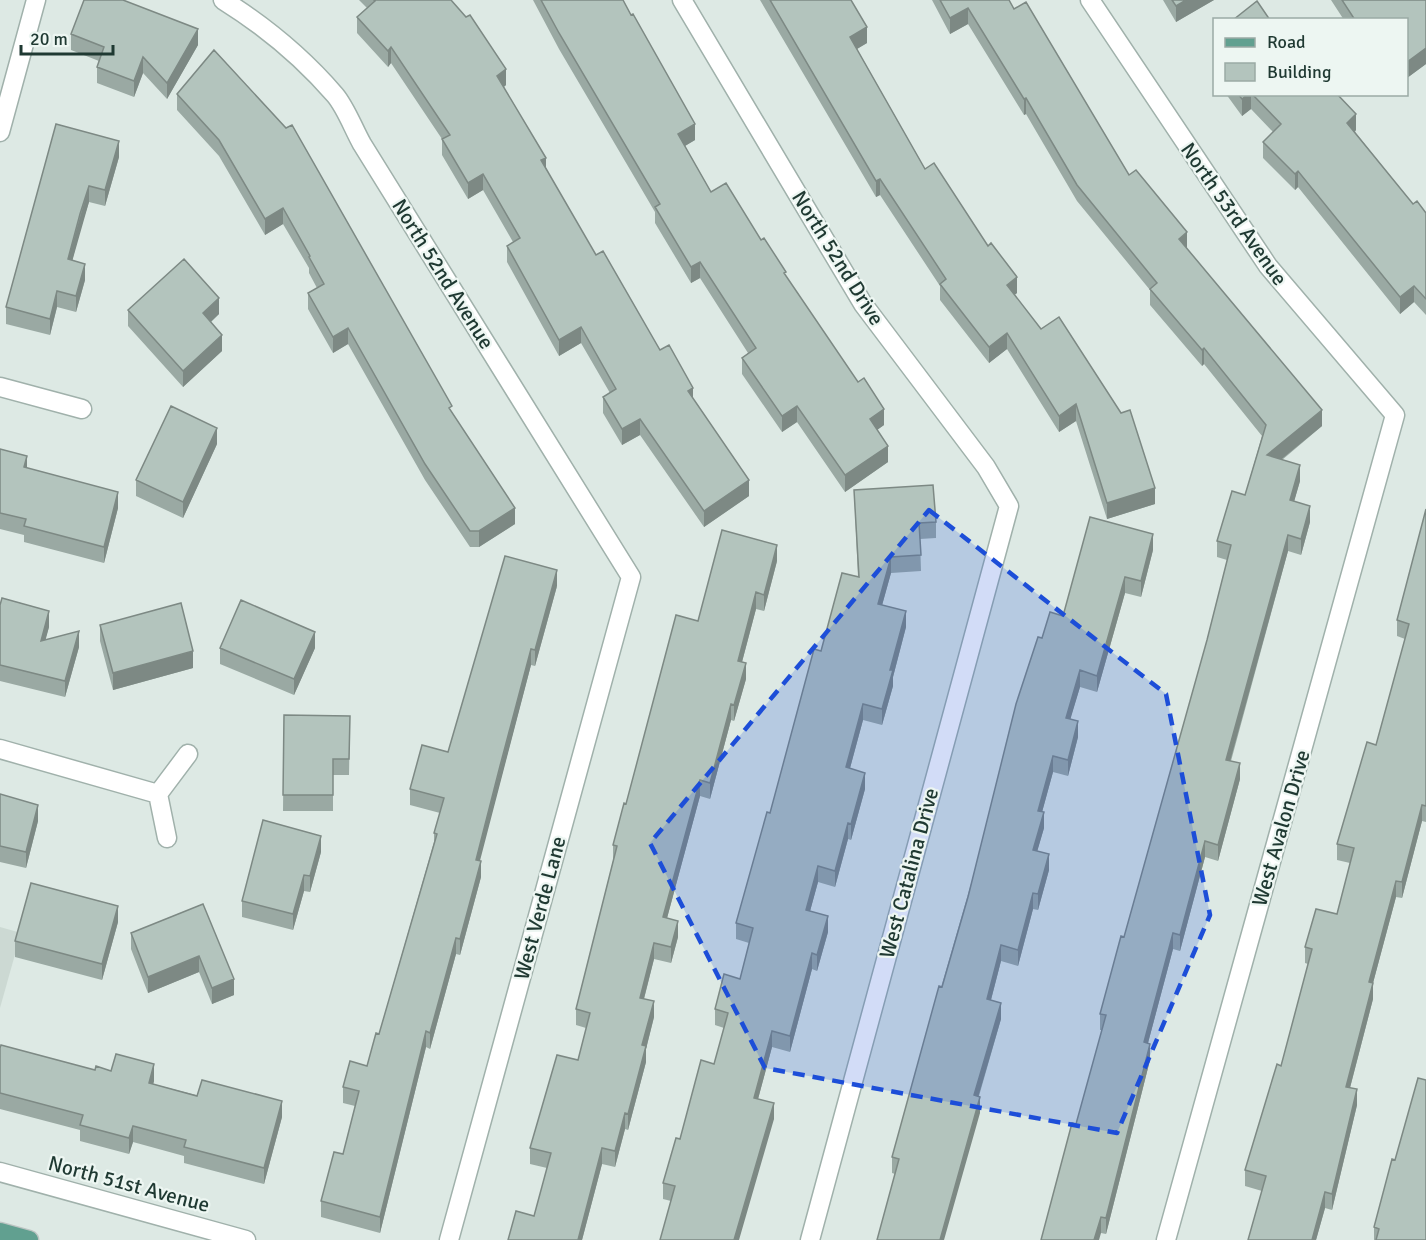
<svg xmlns="http://www.w3.org/2000/svg" width="1426" height="1240" font-family="Signika,sans-serif">
<style>
.built{fill:#ccd9d3}
.lines{fill:none;stroke-linecap:round;stroke-linejoin:round}
.minor-casing{stroke:#a0b1ab;stroke-width:21}
.primary-casing{stroke:#bcc4c2;stroke-width:21}
.minor{stroke:#fff;stroke-width:18}
.primary{stroke:#61a090;stroke-width:18}
.wall{fill:#9aa9a3}
.shaded-wall{fill:#7d8984}
.building{fill:#b3c4bd;stroke:#7d8984;stroke-width:1.5}
.marked{fill:#1d4ed8;fill-opacity:0.2;stroke:#1d4ed8;stroke-width:4.5;stroke-dasharray:12 8;stroke-linejoin:round}
.labels{text-anchor:middle;stroke-width:4.5;stroke-linejoin:round;paint-order:stroke}
.street-label{font-size:21px;fill:#1f3932;stroke:#edf6f2}
</style>
<rect width="100%" height="100%" fill="#dde9e4"/>
<path class="built" d="M0,927L21,933L0,1008Z"/>
<g class="lines">
<g class="minor-casing">
<path id="minor" d="M223,0C263,25 304,59 335,95C346,108 353,128 362,144L631,577L449,1240
M682,0L863,304L986,467L1009,506L810,1240
M1090,0L1268,266L1395,415L1166,1240
M0,132L36,0
M0,387L82,409
M0,749L158,794
M167,838L158,794L188,754
M0,1172L246,1240"/>
</g>
<g class="primary-casing">
<path id="primary" d="M0,1232L29,1240"/>
</g>
<use href="#minor" class="minor"/>
<use href="#primary" class="primary"/>
</g>
<path class="wall" d="M359,0H451L506,85L504,87L546,169L596,255L693,399L749,496L704,527L640,435L622,445L603,413V397L610,393L581,343L559,356L507,262V246L513,242L483,190L468,199L442,155V139L391,63L388,67L357,33V17L367,8Z
M533,0H623L695,140L685,146L711,192L761,240L884,425L877,430L888,462L845,492L797,422L782,432L742,374V358L748,353L700,278L691,283L655,223V212L559,49Z
M760,0H828L867,43L857,49L925,169L1017,293L1014,295L1155,504L1107,519L1076,421L1059,432L1007,349L989,363L940,300V286L880,195L876,197Z
M932,0H1009L1014,9L1129,175L1322,426L1282,460L1300,481L1294,501L1310,522L1301,555L1288,551L1231,761L1240,779L1218,861L1205,857L1180,951L1173,949L1148,1043L1150,1060L1106,1234L1101,1233L1076,1124L1102,1030H1100V1014L1124,937L1207,640L1227,560L1217,557V541L1245,495L1262,436L1204,364L1202,366L1150,305V290L1077,201L1026,114L1024,115L968,24L950,34Z
M1163,0H1214L1176,22Z
M1331,0H1426V64L1407,78V20H1344Z
M71,34L198,45L167,99L143,73L134,97L97,83V67L99,61L71,50Z
M214,50L452,413L515,524L479,547H470L425,480L348,344L333,353L308,309V293L317,288L309,273V268L283,224L265,235L219,156L177,110V94Z
M1226,94H1337L1356,130L1355,132L1413,204L1426,213V315L1414,302L1400,314L1298,187L1295,190L1263,158V142L1273,132L1251,109L1242,116Z
M56,124L119,157L105,206L89,202L80,230L72,261L85,280L76,312L57,307L50,335L6,324V307Z
M128,310L219,314L211,322L222,351L183,387L128,326Z
M217,444L183,518L136,496V480Z
M0,449L27,468L118,508L104,563L24,542V535L0,529Z
M854,490L936,522V538L920,539L921,571L891,573L882,605L906,627L893,677V686L882,725L863,720L850,768L865,789L851,840L848,839L835,887L818,882L810,911L828,932L817,971L812,969L790,1052L772,1047L758,1099L774,1119L671,1201L663,1199V1183L680,1139L714,1064L724,1028L715,1025V1009L740,979L749,943L736,939V923L821,651L858,577Z
M1426,509V822L1422,821L1402,898L1396,897L1373,983V999L1350,1088L1357,1105L1332,1210L1325,1208L1316,1240H1248L1262,1191L1245,1186V1170L1281,1066L1308,964L1305,963V947L1337,914L1350,863L1337,860V844L1376,745L1405,639L1397,636V620Z
M1153,550L1141,597L1125,593L1097,692L1080,687L1070,719L1078,737L1068,776L1053,772L1042,812L1044,828L1037,851L1049,870L1038,910L1033,909L1018,966L1001,961L991,1000L1001,1019L979,1096L980,1113L895,1174L892,1173V1157L1042,638L1063,616Z
M777,561L764,611L756,609L742,662L746,679L734,721L731,720L710,799L700,796L667,918L678,937L671,963L654,959L644,999L654,1017L646,1049V1062L628,1130L625,1129L615,1167L602,1164L582,1240H508L534,1216L547,1168L530,1164V1148L578,1060L586,1028L576,1025V1009L613,861V845L626,804L698,621Z
M557,586L535,666L531,665L500,782L479,861L481,877L460,955L456,954L430,1049L426,1047L380,1233L321,1217V1201L343,1154L355,1106L343,1103V1087L367,1066L379,1034L434,842V833L440,813L410,805V789L448,752Z
M0,605L49,627L45,640L79,647L65,697L0,681Z
M100,625L193,668L113,690L100,641Z
M220,648H315L294,695L220,664Z
M284,715L350,716L349,775H333V811H283Z
M0,794L38,821L26,868L0,862Z
M321,852L310,892L304,891L293,930L242,917V901Z
M203,904L234,995L212,1004L199,972L148,993L131,949V933Z
M118,922L102,980L15,957V941Z
M0,1048L95,1070L154,1081L153,1084L282,1117L264,1184L184,1163V1156L133,1142L129,1154L80,1141V1130L0,1109Z
M1395,1160L1426,1240H1374V1227Z"/>
<path class="shaded-wall" d="M1186,0H1214L1176,22V6Z
M968,8V24L950,34V18Z
M867,27V43L850,53V37Z
M198,29V45L167,99V83Z
M391,47V63L388,67V51Z
M1426,48V64L1407,78V62Z
M143,57V73L134,97V81Z
M506,69V85L497,92V76Z
M1248,94H1251V109L1242,116V99Z
M1026,98V114L1024,115V99Z
M1356,114V130L1347,139V123Z
M695,124V140L678,150V134Z
M119,141V157L105,206V190Z
M546,158V174L541,160Z
M1298,171V187L1295,190V174Z
M483,174V190L468,199V183Z
M880,179V195L876,197V181Z
M89,186V202L68,276V259Z
M283,208V224L265,235V219Z
M1187,232V249L1179,239Z
M700,262V278L691,283V267Z
M85,264V280L76,312V296Z
M1017,277V293L1007,301V285Z
M1414,286V302L1400,314V297Z
M57,291V307L50,335V319Z
M219,298V314L203,329V313Z
M581,327V343L559,356V340Z
M348,328V344L333,353V337Z
M1007,333V349L989,363V347Z
M222,335V351L183,387V371Z
M1204,348V364L1202,366V350Z
M693,388V404L688,391Z
M1076,404V421L1059,432V416Z
M797,406V422L782,432V416Z
M884,409V425L870,435V419Z
M1322,410V426L1267,471V455Z
M640,419V435L622,445V429Z
M217,428V444L183,518V502Z
M888,446V462L845,492V475Z
M27,456V472L24,467Z
M1300,465V481L1290,516V500Z
M749,480V496L704,527V511Z
M1155,488V504L1107,519V503Z
M118,492V508L104,563V547Z
M1310,506V522L1301,555V539Z
M515,508V524L479,547V531Z
M1153,534V550L1141,597V581Z
M1288,535V551L1226,776V760Z
M777,545V561L764,611V595Z
M891,557V573L878,620V604Z
M557,570V586L535,666V650Z
M1125,577V593L1097,692V676Z
M756,592V609L738,677V661Z
M49,611V627L41,657V641Z
M906,611V627L893,677V686L882,725V709L890,670Z
M79,631V647L65,697V681Z
M315,632V648L294,695V679Z
M531,649V665L476,876V860Z
M193,651V668L113,690V673Z
M746,663V679L734,721V705Z
M1080,670V687L1066,734V718Z
M731,704V720L710,799V783Z
M863,704V720L846,783V767Z
M1078,721V737L1068,776V760Z
M1053,756V772L1038,827V811Z
M1240,763V779L1218,861V845Z
M865,773V789L851,840V824Z
M700,780V796L663,933V917Z
M38,805V821L26,868V852Z
M1422,805V821L1402,898V882Z
M1044,812V828L1033,866V850Z
M848,823V839L835,887V871Z
M321,836V852L310,892V876Z
M1205,841V857L1180,951V935Z
M1049,854V870L1038,910V894Z
M481,861V877L460,955V939Z
M818,866V882L806,926V910Z
M304,875V891L293,930V914Z
M1396,881V897L1369,998V982Z
M1033,893V909L1018,966V950Z
M118,906V922L102,980V964Z
M828,916V932L817,971V955Z
M678,921V937L671,963V947Z
M1173,933V949L1144,1058V1042Z
M456,938V954L430,1049V1033Z
M654,943V959L640,1014V998Z
M1001,945V961L987,1015V999Z
M812,953V969L790,1052V1036Z
M199,956V972L148,993V977Z
M234,979V995L212,1004V988Z
M1373,983V999L1346,1103V1087Z
M654,1001V1017L646,1049V1062L628,1130V1114L642,1045Z
M1001,1003V1019L974,1111V1095Z
M426,1031V1047L380,1233V1217Z
M772,1031V1047L754,1114V1098Z
M1150,1044V1060L1106,1234V1218Z
M154,1064V1081L149,1099V1083Z
M1357,1089V1105L1332,1210V1194Z
M980,1097V1113L944,1240H940Z
M282,1101V1117L264,1184V1168Z
M774,1103V1119L739,1240H734Z
M625,1113V1129L615,1167V1151Z
M133,1126V1142L129,1154V1138Z
M602,1148V1164L582,1240H578Z
M1325,1192V1208L1316,1240H1312Z
M1101,1217V1233L1099,1240H1094Z"/>
<path class="building" d="M84,0H123L198,29L167,83L143,57L134,81L97,67L104,47L71,34Z
M374,0H451L466,17L470,15L506,69L497,76L546,158L541,160L596,255L603,251L660,350L669,345L693,388L688,391L749,480L704,511L640,419L622,429L603,397L616,389L581,327L559,340L507,246L520,238L483,174L468,183L442,139L450,135L391,47L388,51L357,17L375,1Z
M541,0H623L631,15L633,14L695,124L678,134L711,192L726,183L761,240L764,238L786,272L784,273L858,382L864,378L884,409L870,419L888,446L845,475L797,406L782,416L742,358L756,348L700,262L691,267L655,207L660,204L559,33Z
M770,0H851L867,27L850,37L925,169L934,163L988,246L991,243L1017,277L1007,285L1041,329L1059,317L1121,413L1130,410L1155,488L1107,503L1076,404L1059,416L1007,333L989,347L940,284L946,279L880,179L876,181Z
M940,0H1009L1014,9L1026,2L1129,175L1136,170L1187,232L1179,239L1322,410L1267,455L1300,465L1290,500L1310,506L1301,539L1288,535L1226,760L1240,763L1218,845L1205,841L1180,935L1173,933L1144,1042L1150,1044L1106,1218L1101,1217L1094,1240H1041L1072,1123L1076,1124L1106,1015L1100,1014L1121,936L1124,937L1207,640L1231,545L1217,541L1232,491L1245,495L1266,425L1204,348L1202,350L1150,289L1157,283L1077,185L1026,98L1024,99L968,8L950,18Z
M1172,0H1186L1176,6Z
M1342,0H1426V48L1407,62V20H1355Z
M1257,1L1270,20H1233Z
M214,50L286,128L292,125L452,406L449,408L515,508L479,531H470L425,464L348,328L333,337L308,293L324,284L309,257L310,256L283,208L265,219L219,140L177,94Z
M1238,94H1248L1242,99Z
M1252,94H1337L1356,114L1347,123L1413,204L1417,201L1426,213V299L1414,286L1400,297L1298,171L1295,174L1263,142L1281,124Z
M56,124L119,141L105,190L89,186L80,214L68,259L85,264L76,296L57,291L50,319L6,307Z
M184,259L219,298L203,313L222,335L183,371L128,310Z
M171,406L217,428L183,502L136,480Z
M0,449L27,456L24,467L118,492L104,547L24,526L26,519L0,513Z
M933,485L936,522L919,523L921,555L891,557L878,604L906,611L890,670H893L882,709L863,704L846,767L865,773L851,824L848,823L835,871L818,866L806,910L828,916L817,955L812,953L790,1036L772,1031L754,1098L774,1103L734,1240H660L675,1186L663,1183L676,1138L680,1139L701,1060L714,1064L728,1013L715,1009L724,974L740,979L753,928L736,923L767,812L770,813L814,649L821,651L842,573L859,577L854,490Z
M1426,509V806L1422,805L1402,882L1396,881L1369,982L1373,983L1346,1087L1357,1089L1332,1194L1325,1192L1312,1240H1248L1266,1176L1245,1170L1277,1064L1281,1066L1312,949L1305,947L1316,909L1337,914L1354,848L1337,844L1367,742L1376,745L1409,624L1397,620Z
M1090,517L1153,534L1141,581L1125,577L1097,676L1080,670L1066,718L1078,721L1068,760L1053,756L1038,811L1044,812L1033,850L1049,854L1038,894L1033,893L1018,950L1001,945L987,999L1001,1003L974,1095L980,1097L940,1240H877L899,1159L892,1157L939,986L942,987L968,897L1016,704L1038,637L1042,638L1050,612L1063,616Z
M722,530L777,545L764,595L756,592L738,661L746,663L734,705L731,704L710,783L700,780L663,917L678,921L671,947L654,943L640,998L654,1001L642,1045L646,1046L628,1114L625,1113L615,1151L602,1148L578,1240H508L516,1211L534,1216L551,1153L530,1148L557,1055L578,1060L590,1013L576,1009L617,846L613,845L624,803L626,804L676,615L698,621Z
M505,556L557,570L535,650L531,649L500,766L476,860L481,861L460,939L456,938L430,1033L426,1031L380,1217L321,1201L334,1152L343,1154L359,1091L343,1087L350,1061L367,1066L376,1033L379,1034L437,834L434,833L444,798L410,789L422,745L448,752Z
M2,598L49,611L41,641L79,631L65,681L0,665V605Z
M241,600L315,632L294,679L220,648Z
M181,603L193,651L113,673L100,625Z
M284,715L350,716L349,759H333V795H283Z
M0,794L38,805L26,852L0,846Z
M263,820L321,836L310,876L304,875L293,914L242,901Z
M31,883L118,906L102,964L15,941Z
M203,904L234,979L212,988L199,956L148,977L131,933Z
M1,1045L95,1070L96,1066L111,1071L116,1054L154,1064L149,1083L197,1096L202,1080L282,1101L264,1168L184,1147L186,1140L133,1126L129,1138L80,1125L83,1115L0,1093V1048Z
M1418,1078L1426,1080V1240H1376L1379,1229L1374,1227L1392,1159L1395,1160Z"/>
<path class="marked" d="M929,510L1166,694L1210,915L1117,1133L765,1068L650,843Z"/>
<g class="labels">
<g class="street-label">
<text transform="translate(1234 214) rotate(55)" y="7">North 53rd Avenue</text>
<text transform="translate(838 258) rotate(58)" y="7">North 52nd Drive</text>
<text transform="translate(443 274) rotate(58)" y="7">North 52nd Avenue</text>
<text transform="translate(1281 828) rotate(-74)" y="7">West Avalon Drive</text>
<text transform="translate(909 873) rotate(-75)" y="7">West Catalina Drive</text>
<text transform="translate(540 908) rotate(-75)" y="7">West Verde Lane</text>
<text transform="translate(129 1184) rotate(15)" y="7">North 51st Avenue</text>
</g>
</g>
<rect x="1213" y="18" width="195" height="78" fill="#edf6f2" stroke="#9baaa5" stroke-width="1.5"/>
<rect x="1225" y="38" width="30" height="9" fill="#61a090" stroke="#9baaa5" stroke-width="1.5"/>
<text x="1267" y="48" font-size="18" fill="#1f3932">Road</text>
<rect x="1225" y="63" width="30" height="18" fill="#b3c4bd" stroke="#9baaa5" stroke-width="1.5"/>
<text x="1267" y="78" font-size="18" fill="#1f3932">Building</text>
<path d="M21 45v9h92v-9" fill="none" stroke="#1f3932" stroke-width="3"/>
<text x="30" y="45" font-size="18" fill="#1f3932" stroke="#edf6f2" stroke-width="4.5" paint-order="stroke">20 m</text>
</svg>
